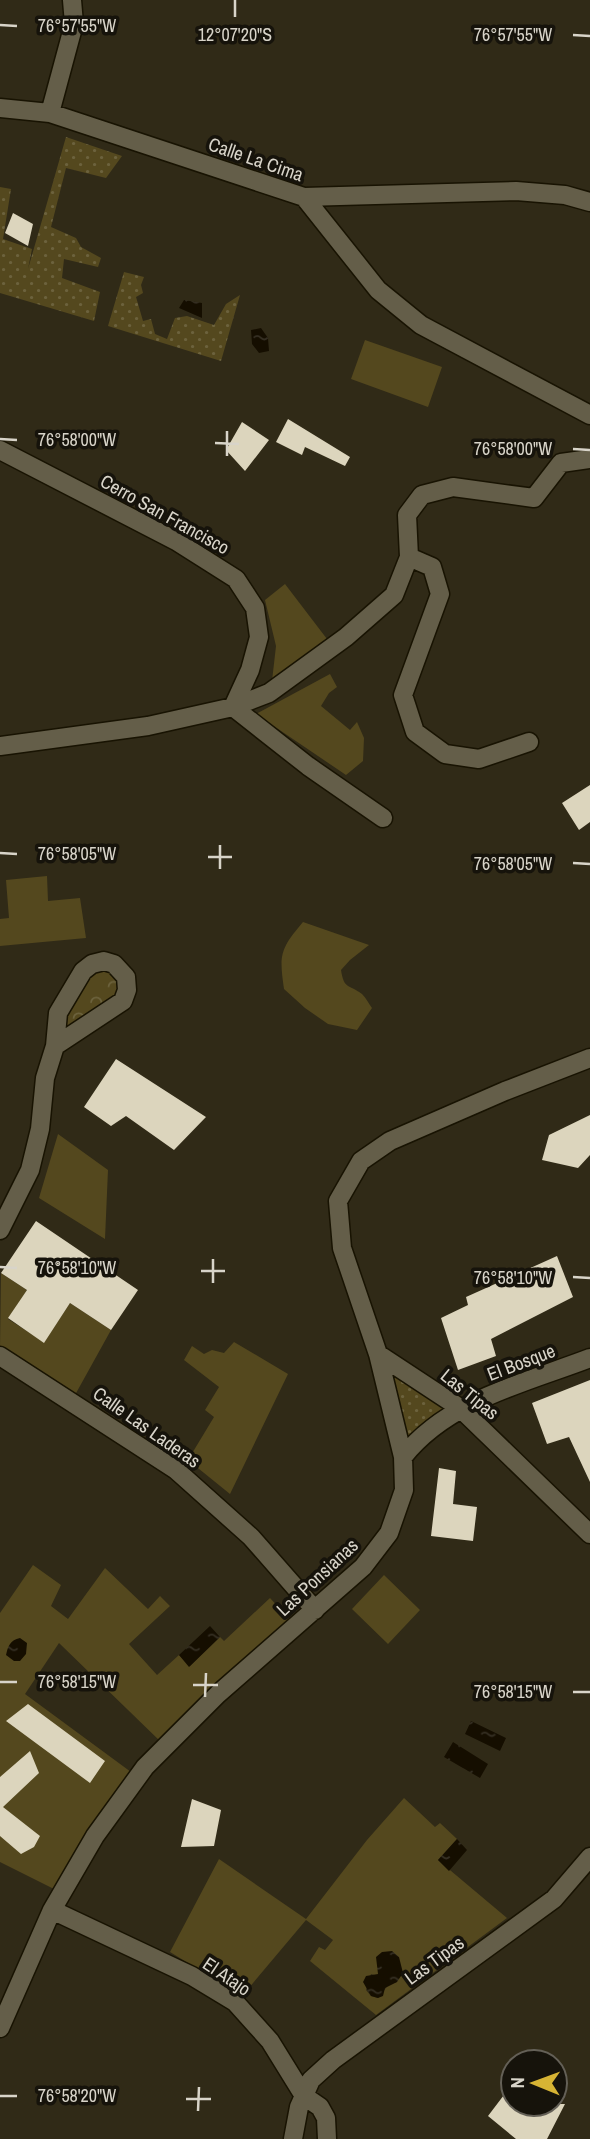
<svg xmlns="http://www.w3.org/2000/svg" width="590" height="2139" font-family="'Archivo Narrow',sans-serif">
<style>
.grass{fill:url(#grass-dots)}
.forest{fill:url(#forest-crowns)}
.green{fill:#54481e;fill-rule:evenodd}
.water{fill:url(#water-ripples)}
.building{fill:#dcd5bd}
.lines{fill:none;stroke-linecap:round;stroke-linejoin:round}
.minor-casing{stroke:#181302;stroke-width:21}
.minor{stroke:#645e49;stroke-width:18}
.ticks{fill:none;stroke:#d8d4c9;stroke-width:2.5}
.labels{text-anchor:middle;stroke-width:7;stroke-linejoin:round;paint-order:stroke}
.street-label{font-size:19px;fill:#d8d4c9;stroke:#16130b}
.ticks-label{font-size:18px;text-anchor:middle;fill:#d8d4c9;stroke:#16130b;stroke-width:7;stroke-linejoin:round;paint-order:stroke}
</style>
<defs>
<pattern id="grass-dots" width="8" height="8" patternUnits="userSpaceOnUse" patternTransform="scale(1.75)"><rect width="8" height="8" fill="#54481e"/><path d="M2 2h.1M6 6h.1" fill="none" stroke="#6c623d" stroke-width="1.8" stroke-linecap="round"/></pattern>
<pattern id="forest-crowns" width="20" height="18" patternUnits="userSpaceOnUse" patternTransform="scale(1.75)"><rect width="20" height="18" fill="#54481e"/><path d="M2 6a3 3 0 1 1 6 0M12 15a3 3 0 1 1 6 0" fill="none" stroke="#6c623d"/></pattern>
<pattern id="water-ripples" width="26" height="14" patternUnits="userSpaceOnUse" patternTransform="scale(1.75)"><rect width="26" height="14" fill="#150e00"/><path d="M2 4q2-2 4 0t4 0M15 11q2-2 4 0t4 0" fill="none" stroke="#363024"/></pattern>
</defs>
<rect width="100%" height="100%" fill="#302a17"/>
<path class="grass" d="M66,137L122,156L106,178L66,168L51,227L76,238L81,247L101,258L98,267L64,259L62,278L100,292L94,321L0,293V187L11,189L3,239L32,249L28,269Z
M124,272L144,277L141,285L143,293L136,297L143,321L151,319L155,334L167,339L175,318L187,316L214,325L226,304L240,295L221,361L108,326Z
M378,1354L460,1408L403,1457Z"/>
<path class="forest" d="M104,961L127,990L55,1046L70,991Z"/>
<path class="green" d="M365,340L442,367L428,407L351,379Z
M285,584L327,639L272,681L276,646L265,600Z
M330,674L337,687L329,693L321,706L350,730L357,722L364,738L363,761L346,775L256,714Z
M47,876L48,901L80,898L86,938L0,946V919L9,918L6,880Z
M303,922L369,945L350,960L341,970C344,990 349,984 362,994C366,998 369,1004 372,1008L357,1030L328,1024L305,1008L284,989C279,955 280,949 303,922Z
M58,1134L108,1170L105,1239L39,1198Z
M1,1273L27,1290L8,1319L44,1342L70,1303L111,1330L75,1395L0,1347Z
M234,1342L288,1374L230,1494L188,1460L214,1417L205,1410L219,1387L184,1360L192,1346L204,1354L212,1350L224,1353Z
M33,1565L61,1585L51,1606L68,1619L105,1568L148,1609L160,1596L170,1606L129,1644L157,1675L179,1655L190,1666L220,1637L224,1641L270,1598L292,1622L162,1743L59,1643L25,1694L131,1772L56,1890L0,1862V1613Z
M384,1575L420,1610L388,1644L352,1609Z
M404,1798L435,1827L440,1823L457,1839L438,1860L507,1918L376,2015L310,1961L319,1947L325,1950L333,1940L306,1920L242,1996L170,1952L219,1859L306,1919L367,1840ZM371,1974L397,1982L389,1984L378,1998L371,1996L366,1990Z"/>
<path class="water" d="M184,300L202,303V318L179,308Z
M261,328L268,338L269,351L259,353L252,344L251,330Z
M210,1626L220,1637L189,1667L179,1655Z
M20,1638L27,1643L26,1654L20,1661H14L6,1655C8,1646 10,1640 20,1638Z
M471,1721L506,1738L500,1751L465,1734Z
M453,1742L488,1764L480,1778L444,1757Z
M457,1839L467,1850L449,1871L438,1860Z
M392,1951L399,1957L403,1973L397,1982L385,1988L383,1996L378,1998L371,1996L363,1982L366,1976L378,1974L376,1957L382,1952Z"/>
<path class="building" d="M13,213L33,224L28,246L5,233Z
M288,419L350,457L345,466L305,447L302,455L276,442Z
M242,422L269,440L245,471L226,450Z
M590,785V822L579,830L562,803Z
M116,1059L206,1117L174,1150L126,1116L111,1126L84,1107Z
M590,1115V1155L578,1168L542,1160L549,1135Z
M36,1221L138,1290L111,1330L70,1303L44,1343L8,1318L27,1290L1,1273Z
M557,1256L573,1297L491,1339L496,1356L458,1370L441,1318L468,1305L466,1297Z
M590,1380V1482L569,1437L547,1444L532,1403Z
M439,1468L456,1471L453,1504L477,1507L473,1541L431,1536Z
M28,1704L105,1761L90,1783L6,1721Z
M30,1751L39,1773L3,1807L40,1836L34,1847L21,1854L0,1836V1777Z
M192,1799L221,1810L214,1846L181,1847Z
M513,2083V2104H565L547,2139H516L488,2116Z"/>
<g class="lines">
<g class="minor-casing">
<path id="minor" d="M0,108L50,113L304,197L516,191L565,195L590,202
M50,113L74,24L72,0
M304,197L378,290L421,325L590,415
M0,450L176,541L236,579L255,608L259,637L250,670L233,707
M409,557L432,567L440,594L403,695L415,732L445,754L479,759L529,742
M233,707L308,766L383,818
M0,746L148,726L233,707L269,693L346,637L394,595L409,557L407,515L422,495L453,487L534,498L561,463L590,459
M0,1230L30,1170L40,1129L45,1078L55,1046L58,1013L83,971L92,964L104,961L114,964L126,977L127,990L123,1001L55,1046
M378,1354L460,1408L590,1534
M0,1356L176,1470L251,1537L315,1610
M403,1457C448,1400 525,1383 590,1358
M52,1910L192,1976L235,2002L270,2041L304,2096L320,2107L326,2118L327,2139
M0,2028L52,1910L95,1836L145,1767L218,1694L363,1567L389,1533L404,1490L403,1457L378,1354L342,1248L338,1201L361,1161L390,1141L505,1091L590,1058
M293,2139L299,2107L311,2080L333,2060L554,1899L590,1857"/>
</g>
<use href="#minor" class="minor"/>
</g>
<path class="ticks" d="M235,17V0M0,25L17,26M573,35L590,36M0,439L17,440M215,443L239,444M573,449L590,450M227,456V431M0,853L17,854M208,857H232M573,863L590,864M220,869V845M0,1267L17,1268M201,1271H225M573,1277L590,1278M213,1283V1259M0,1682H17M193,1685H218M573,1692H590M205,1697L206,1673M0,2096H17M186,2099H211M198,2111L199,2087"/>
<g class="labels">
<g class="street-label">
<text transform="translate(256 159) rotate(19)" y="7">Calle La Cima</text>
<text transform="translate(165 514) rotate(29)" y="7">Cerro San Francisco</text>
<text transform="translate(521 1362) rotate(-21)" y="7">El Bosque</text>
<text transform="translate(470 1394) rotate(39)" y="7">Las Tipas</text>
<text transform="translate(147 1427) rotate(35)" y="7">Calle Las Laderas</text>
<text transform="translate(317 1577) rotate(-43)" y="7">Las Ponsianas</text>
<text transform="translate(434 1960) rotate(-36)" y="7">Las Tipas</text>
<text transform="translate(227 1976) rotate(34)" y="7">El Atajo</text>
</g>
</g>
<g class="ticks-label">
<text x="77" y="32">76°57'55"W</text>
<text x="235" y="41">12°07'20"S</text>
<text x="513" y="41">76°57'55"W</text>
<text x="77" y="446">76°58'00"W</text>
<text x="513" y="455">76°58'00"W</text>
<text x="77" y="860">76°58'05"W</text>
<text x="513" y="870">76°58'05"W</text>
<text x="77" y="1274">76°58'10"W</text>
<text x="513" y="1284">76°58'10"W</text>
<text x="77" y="1688">76°58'15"W</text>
<text x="513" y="1698">76°58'15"W</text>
<text x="77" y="2102">76°58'20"W</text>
</g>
<g transform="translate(534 2083) rotate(271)"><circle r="33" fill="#16130b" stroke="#646057" stroke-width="2"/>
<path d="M0-5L12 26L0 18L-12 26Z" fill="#d7b434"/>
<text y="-10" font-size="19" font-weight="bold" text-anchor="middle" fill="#d8d4c9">N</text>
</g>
</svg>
